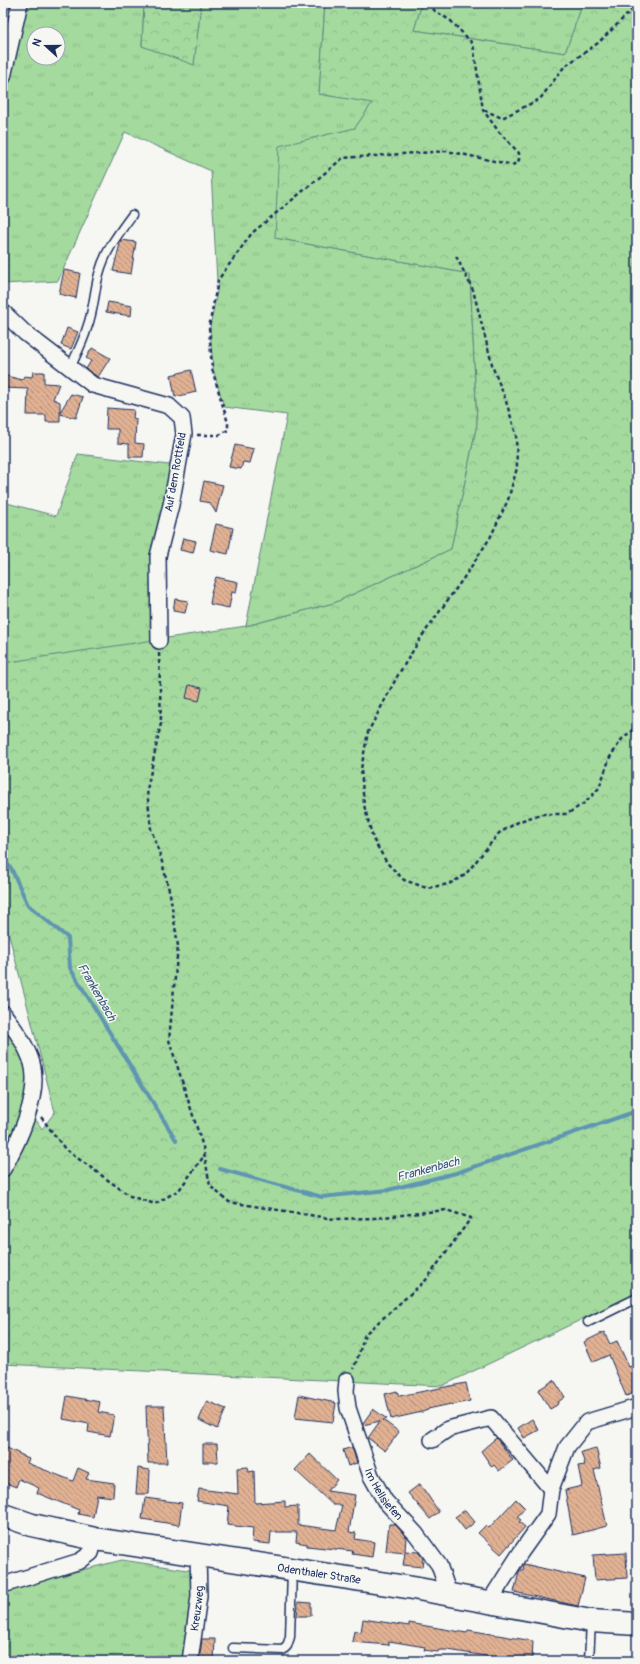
<svg xmlns="http://www.w3.org/2000/svg" width="640" height="1664" font-family="Pangolin,sans-serif">
<style>
.grass{fill:url(#grass-tufts);stroke:#60847e;fill-rule:evenodd}
.forest{fill:url(#forest-crowns);stroke:#60847e}
.lines{fill:none;stroke-linecap:round;stroke-linejoin:round}
.stream{stroke:#5e95b1;stroke-width:4}
.building{fill:url(#building-back-hatch);stroke:#1b2f5e}
.service-casing{stroke:#1b2f5e;stroke-width:11}
.minor-casing{stroke:#1b2f5e;stroke-width:18}
.secondary-casing{stroke:#1b2f5e;stroke-width:25}
.path{stroke:#1b2f5e;stroke-width:2.5;stroke-dasharray:4 3;stroke-linecap:butt}
.service{stroke:#f6f6f2;stroke-width:8}
.minor{stroke:#f6f6f2;stroke-width:15}
.secondary{stroke:#f6f6f2;stroke-width:22}
.labels{text-anchor:middle;stroke-width:3;stroke-linejoin:round;paint-order:stroke}
.street-label{font-size:11px;fill:#1b2f5e;stroke:#f6f6f2}
.water-label{font-size:12px;font-style:italic;fill:#375a80;stroke:#f6f6f2}
</style>
<defs>
<pattern id="grass-tufts" width="24" height="20" patternUnits="userSpaceOnUse"><rect width="24" height="20" fill="#a4da9e"/><path d="M3 7l-1-3M5 7V3M7 7l1-3M15 17l-1-3M17 17v-4M19 17l1-3" fill="none" stroke="#8dbb8a"/></pattern>
<pattern id="forest-crowns" width="20" height="18" patternUnits="userSpaceOnUse"><rect width="20" height="18" fill="#a4da9e"/><path d="M2 6a3 3 0 1 1 6 0M12 15a3 3 0 1 1 6 0" fill="none" stroke="#8dbb8a"/></pattern>
<pattern id="building-back-hatch" width="6" height="6" patternUnits="userSpaceOnUse"><rect width="6" height="6" fill="#e1b193"/><path d="M-1 5l2 2M0 0l6 6M5-1l2 2" fill="none" stroke="#b6907b"/></pattern>
</defs>
<rect width="100%" height="100%" fill="#f6f6f2"/>
<filter id="ink" filterUnits="userSpaceOnUse"><feTurbulence type="fractalNoise" baseFrequency=".025" numOctaves="2"/><feDisplacementMap in="SourceGraphic" scale="8" xChannelSelector="R" yChannelSelector="G"/><feConvolveMatrix kernelMatrix="1 2 1 2 8 2 1 2 1" color-interpolation-filters="sRGB"/></filter>
<g filter="url(#ink)">
<path class="grass" d="M3,3H19L3,73Z
M23,3H144L142,46L194,64L201,3H325L319,94L373,102L355,128L330,135L275,238L470,274L477,424L451,549L334,603L246,626L287,415L224,407L213,369L210,327L219,281H217L211,171L125,132L58,281L3,284V270L6,258L3,240V86ZM34,34H58V58H34Z
M422,3H583L565,53L414,30Z
M78,454L177,466L158,556L159,641L3,663V502L56,516Z
M3,1013L34,1086L3,1169Z
M122,1560L194,1571L188,1661H3V1590Z"/>
<path class="forest" d="M144,3H201L194,65L142,46Z
M325,3H422L414,30L565,53L583,3H637V1293L442,1386L3,1364V1178L12,1168L33,1115L42,1129L55,1112L3,912V663L246,626L334,603L451,549L477,424L470,274L275,238L279,146L355,128L372,103L319,94Z"/>
<g class="lines">
<path class="stream" d="M3,860L11,868L28,905L68,938L70,968L176,1140
M220,1169L322,1197L388,1190L456,1173L637,1111"/>
</g>
<path class="building" d="M121,240L136,242L131,274L113,271Z
M64,270L80,273L76,298L59,294Z
M108,302L132,306L131,316L106,312Z
M67,328L78,332L71,349L61,345Z
M92,348L110,358L98,377L86,369L91,361L86,358Z
M191,370L196,392L175,397L171,375Z
M33,372H44V383L59,384L53,399L60,402V412L71,394L83,397L76,418L60,414V422H46V415H27L28,389L3,388V375L22,380L24,376L32,377Z
M107,408L134,410L133,418L136,419L135,443L144,444L143,457H129V444L118,443V429H106Z
M235,445L254,449L250,463L243,462L241,469L229,467Z
M204,481L223,485L216,513L210,503L200,501Z
M216,524L233,528L228,554L210,550Z
M183,538L196,541L193,553L180,550Z
M216,577L238,582L236,593L232,592L229,608L210,604L212,592H211Z
M175,599L188,601L185,613L173,611Z
M189,685L202,688L199,701L186,698Z
M604,1332L610,1344L617,1341L629,1367L637,1364V1392L626,1396L609,1355L593,1362L584,1342Z
M554,1380L565,1397L558,1402L557,1405L550,1409L538,1390Z
M466,1383L470,1401L452,1405L451,1404L428,1409V1410L422,1412L391,1419L385,1394L397,1391L399,1396Z
M299,1395L336,1403L333,1422L295,1418Z
M67,1396L100,1402L98,1412L114,1415L110,1436L88,1432L89,1424L63,1419Z
M207,1401L226,1409L217,1429L199,1420Z
M146,1406H164L167,1463H148Z
M373,1409L387,1419L383,1420L399,1432L385,1451L368,1438L380,1421L363,1425V1423Z
M532,1419L539,1430L524,1438L518,1428Z
M496,1438L513,1460L499,1471L494,1465L492,1467L481,1451Z
M203,1444H217L218,1462H203Z
M3,1446L24,1456V1457L29,1459L27,1463L73,1481L78,1468L89,1473L86,1479L114,1483L113,1497L97,1495L93,1517L78,1514L79,1510L37,1493L39,1488L19,1479L16,1487L3,1482Z
M352,1447L357,1463L348,1466L343,1450Z
M596,1448L601,1468L594,1470L607,1526L573,1535L565,1490L582,1486L578,1466L585,1465L581,1452Z
M310,1454L337,1480L327,1491L355,1495L349,1532L356,1533L355,1539L374,1542L372,1557L352,1554L353,1551L307,1546V1544L296,1542L297,1532H271L270,1544L252,1542L253,1528L227,1525L229,1506L197,1501L199,1489L238,1494L237,1468L248,1467L249,1472L254,1471L255,1503L285,1501V1507L298,1506V1525L336,1530L342,1505H333L295,1470Z
M138,1468L150,1470L149,1494H136Z
M420,1484L439,1512L430,1519L408,1493Z
M145,1498L182,1503L179,1525L142,1519Z
M516,1499L525,1508L517,1517L521,1520L519,1522L525,1527L501,1554L478,1533L486,1525L489,1528Z
M465,1510L475,1522L465,1530L455,1517Z
M389,1524H395L406,1537L405,1551L418,1552L423,1558L422,1567L403,1565L405,1553L386,1551Z
M626,1553L627,1578L595,1580L593,1555Z
M524,1564L585,1578L578,1606L514,1592L519,1572L520,1570H523Z
M298,1602L311,1603V1616H297Z
M363,1619L409,1626V1623L467,1633L468,1630L533,1641L532,1661H517L448,1650H439L438,1652L424,1650L425,1647L389,1641V1645L352,1642L354,1631L361,1632Z
M202,1639H215L214,1661H199Z"/>
<g class="lines">
<g class="service-casing">
<path id="service" d="M70,368C76,355 83,342 87,328C94,310 94,292 99,274C105,251 118,234 132,215
M588,1322L637,1298
M233,1648L283,1650L287,1646L290,1637L292,1570
M589,1661L591,1622"/>
</g>
<g class="minor-casing">
<g id="minor">
<path d="M3,77L20,3"/>
<path d="M3,312L25,333L93,385L169,406L182,418L184,434L171,505L158,556L159,641"/>
<path d="M3,1013C14,1028 26,1044 32,1063C41,1094 18,1143 3,1169"/>
<path id="s1" d="M347,1380L346,1391L348,1408L371,1476L385,1501L416,1534L439,1565L449,1594"/>
<path d="M432,1440L448,1429L491,1418L551,1489"/>
<path d="M3,1585L80,1561L91,1553L95,1539"/>
<path d="M489,1602L521,1552L548,1514L551,1489L567,1447L587,1422L637,1407"/>
<path id="s2" d="M190,1661L199,1596L198,1555"/>
</g>
</g>
<g class="secondary-casing">
<g id="secondary">
<path id="s3" d="M3,1515L32,1525L95,1539L413,1588L591,1621L637,1624"/>
</g>
</g>
<path class="path" d="M484,110L502,118L540,99L564,67L598,43L637,5
M456,256L473,290L493,368L505,398L516,434L517,468L508,500L490,538L465,576L422,636L398,675L368,732L361,769L364,805L373,839L387,863L404,880L427,888L449,884L465,875L499,833L520,821L541,814H567L586,802L599,788L610,757L622,739L637,726
M197,435H219L228,430V423L212,369L209,327L218,280L252,233L343,158L447,151L513,165L519,160V153L499,132L483,110L473,44L451,21L435,11L428,3
M159,653L161,723L147,790L151,829L161,858L170,894L178,946L169,1040L203,1147L210,1186L229,1202L334,1219L375,1218L446,1210L471,1218L426,1280L365,1334L357,1360L353,1369
M637,663V664
M41,1117L65,1149L130,1196L155,1204L179,1190L204,1156"/>
<use href="#service" class="service"/>
<use href="#minor" class="minor"/>
<use href="#secondary" class="secondary"/>
</g>
</g>
<g class="labels">
<g class="street-label">
<text transform="translate(175 472) rotate(-80)" y="4">Auf dem Rottfeld</text>
<text dy="4" stroke="none"><textPath href="#s1" startOffset="122">Im Hellsiefen</textPath></text>
<text dy="4" stroke="none"><textPath href="#s3" startOffset="322">Odenthaler Straße</textPath></text>
<text dy="4" stroke="none"><textPath href="#s2" startOffset="53">Kreuzweg</textPath></text>
</g>
<g class="water-label">
<text transform="translate(97 992) rotate(60)" y="4">Frankenbach</text>
<text transform="translate(428 1169) rotate(-15)" y="4">Frankenbach</text>
</g>
</g>
<rect width="640" height="1664" fill="none" stroke="#f6f6f2" stroke-width="16"/>
<rect x="8" y="8" width="624" height="1648" fill="none" stroke="#1b2f5e" stroke-width="1.5" filter="url(#ink)"/>
<g transform="translate(46 46) rotate(291)"><circle r="19" fill="#f6f6f2" stroke="#9ea6b7"/>
<path d="M0-3L7 15L0 10L-7 15Z" fill="#1b2f5e"/>
<text y="-6" font-size="11" font-weight="bold" text-anchor="middle" fill="#1b2f5e">N</text>
</g>
</svg>
